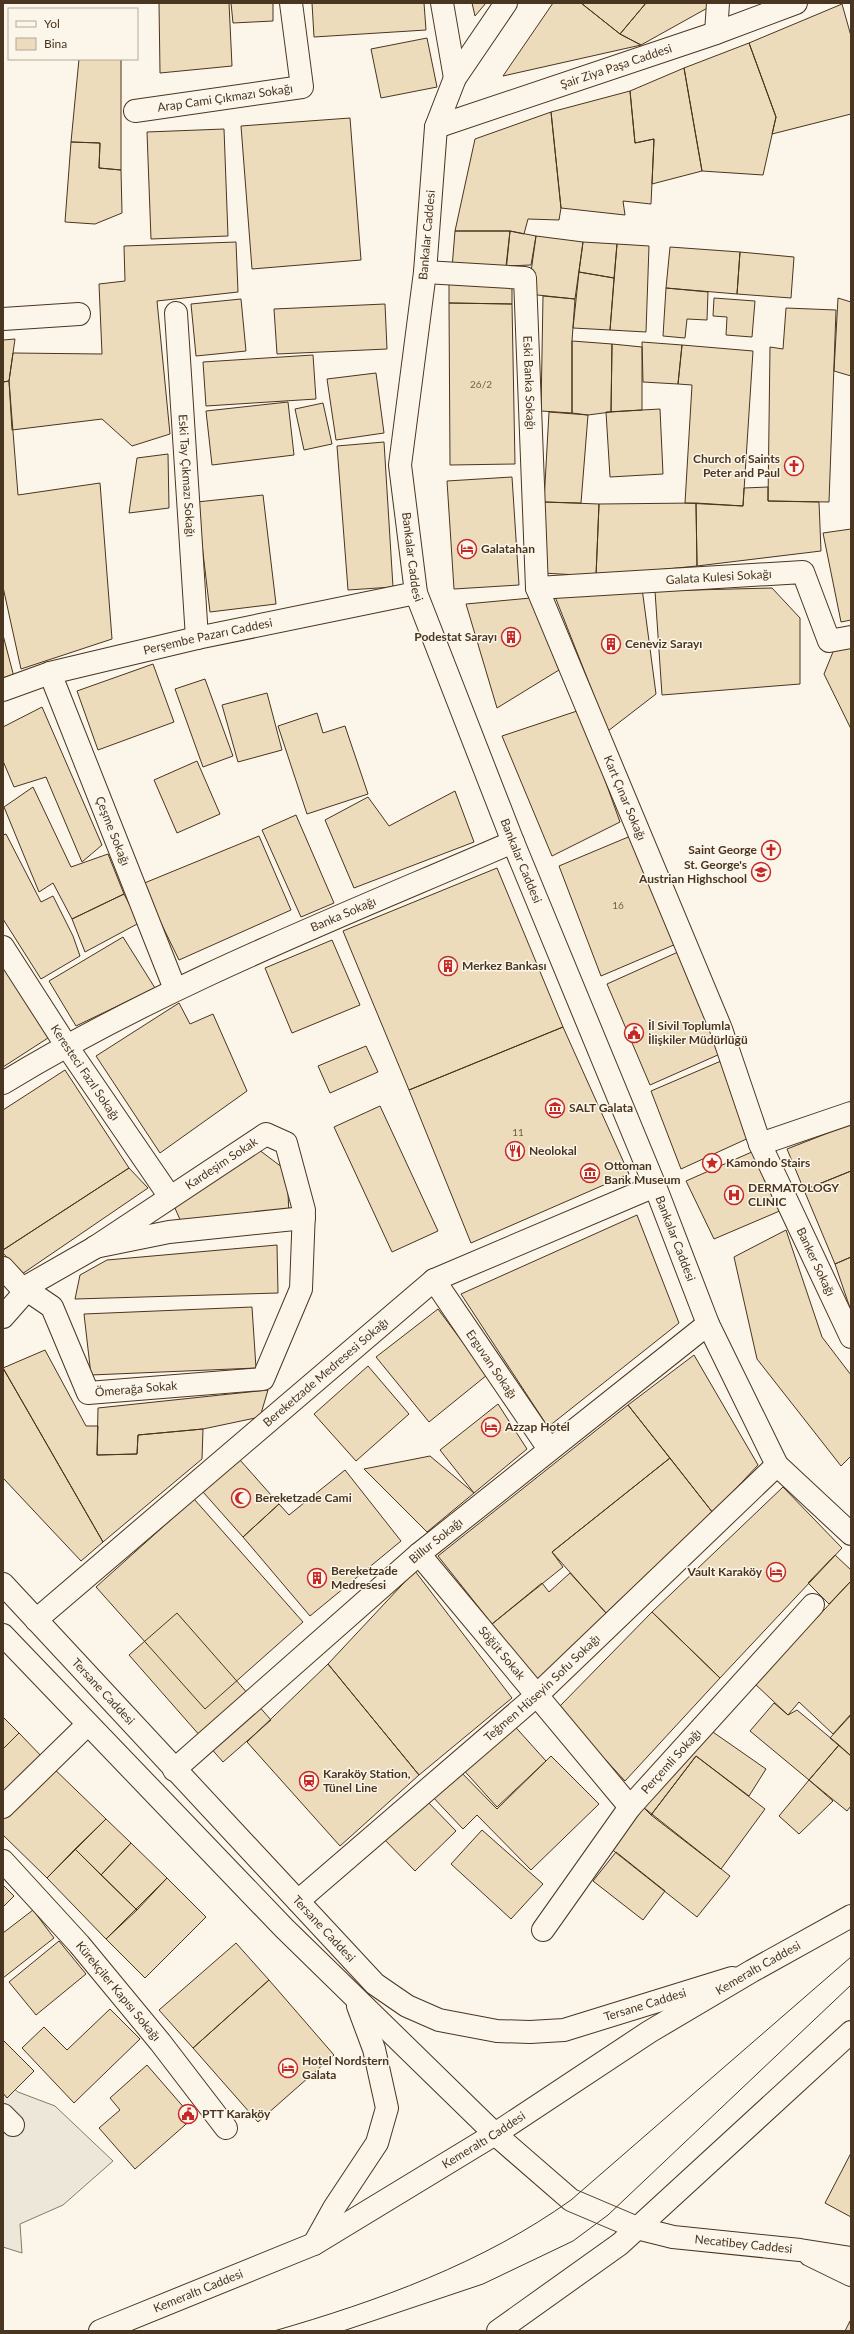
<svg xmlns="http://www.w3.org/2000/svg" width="854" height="2334" font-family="Lato,sans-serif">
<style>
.parking{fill:#ede7d9;stroke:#887966}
.building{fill:#ecdcbc;stroke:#4a3520}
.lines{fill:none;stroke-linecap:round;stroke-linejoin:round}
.pedestrian-casing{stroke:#4a3520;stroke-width:24}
.minor-casing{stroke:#4a3520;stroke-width:24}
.tertiary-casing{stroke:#4a3520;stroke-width:24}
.secondary-casing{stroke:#4a3520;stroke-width:24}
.primary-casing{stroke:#4a3520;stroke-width:24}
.pedestrian{stroke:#fbf6e9;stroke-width:22}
.minor{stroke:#fbf6e9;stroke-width:22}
.tertiary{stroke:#fbf6e9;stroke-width:22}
.secondary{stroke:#fbf6e9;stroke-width:22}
.primary{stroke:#fbf6e9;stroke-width:22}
.tram{stroke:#4a3520;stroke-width:1}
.labels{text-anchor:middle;stroke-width:3;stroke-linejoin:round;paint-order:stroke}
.number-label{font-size:10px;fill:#725f47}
.street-label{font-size:12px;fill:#4a3520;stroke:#fbf6e9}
.poi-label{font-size:12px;font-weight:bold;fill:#4a3520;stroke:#fbf6e9;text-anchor:start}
</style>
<rect width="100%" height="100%" fill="#fbf6e9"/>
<path class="parking" d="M3,2079L18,2092L55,2106L113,2161L63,2205L20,2224L22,2253L3,2247Z"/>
<path class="building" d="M159,3H229L232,66L160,73Z
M231,3H273V21L233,23Z
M312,3H424L426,30L314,37Z
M472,3H486L475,16Z
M553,3H581L620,34L641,45L503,76Z
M581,3H646L620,34Z
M646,3H711V6L641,45L620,34Z
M842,4L851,36V114L772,134L776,117L749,43Z
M427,38L437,87L381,98L371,49Z
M749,43L776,117L763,175L702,171L684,68Z
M79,59H121V170L99,168L100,143L71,142Z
M684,68L702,171L652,184L654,139L635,143L630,91Z
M630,91L635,143L654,139L651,204L623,201L625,215L561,208L551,112Z
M551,112L561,208L559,220L528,219L524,234L510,231H455L475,139Z
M350,118L361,260L252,269L241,126Z
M224,129L228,236L151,239L147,132Z
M71,142L100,143L99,168L121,170L122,213L95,224L65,222Z
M455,231H510L506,272L452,268Z
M510,231L536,236L531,265L506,266Z
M536,236L583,242L575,299L528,294Z
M236,242L238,292L157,301L170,434L132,446L102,419L12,430L9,381L13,353L102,354L99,284L125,281L124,246Z
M583,242L617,244L614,278L579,272Z
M617,244L649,246L646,332L610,330Z
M670,247L740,252L737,294L666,288Z
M740,252L794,257L791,298L737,294Z
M579,272L614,278L610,330L573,328Z
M449,278L512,279V304L449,303Z
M666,288L708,292L707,320L687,319L685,338L663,336Z
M543,296L575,299L572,341V413L541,411Z
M714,298L755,301L752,337L726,335L727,317L713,316Z
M838,298L851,302V376L834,371Z
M241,299L246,351L196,356L191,304Z
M449,303L512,304L515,464L450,465Z
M385,304L387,349L277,354L274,309Z
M786,308L836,310L829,502L768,501L770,347L783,349Z
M15,339L9,381L3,382V340Z
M572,341L612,344L611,412L588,415L572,413Z
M642,342L682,345L678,384L643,382Z
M612,344L642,347V410L611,412Z
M682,345L753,351L743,506L685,503L692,385L678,384Z
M313,355L316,399L206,406L203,362Z
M376,373L384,433L336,440L327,379Z
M9,381L18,495L100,483L112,639L21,669L3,587V382Z
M288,402L294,455L212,465L206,411Z
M323,403L332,444L304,450L295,409Z
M660,409L663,474L610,477L606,412Z
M549,412L588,415L581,503L544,502Z
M384,442L393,587L348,590L337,446Z
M168,454L169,508L129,513L137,458Z
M512,477L519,585L454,589L447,481Z
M768,487V501L819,502L821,551L697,566L696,503L743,506L744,488Z
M263,495L276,604L210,612L197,502Z
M544,502L599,504L596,576L542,573Z
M696,503L697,566L596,576L599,504Z
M851,529V620L841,622L823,533Z
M642,588L656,694L608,731L554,594Z
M772,588L800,618V684L662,695L655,591Z
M531,598L559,670L497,708L466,604Z
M3,635L14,677L3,680Z
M851,646V729L824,674L835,647Z
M153,664L174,722L98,750L77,691Z
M205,679L233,756L203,767L175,689Z
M267,693L282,750L238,762L222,705Z
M42,707L102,845L82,862L46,777L14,787L3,761V727Z
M580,710L620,822L552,856L502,736Z
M317,713L323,733L345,726L368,794L307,814L278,726Z
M197,761L220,814L177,833L154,780Z
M33,787L71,867L108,854L124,894L72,919L53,883L39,892L4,807Z
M455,791L474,842L354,888L325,820L368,797L389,826Z
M296,815L334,903L301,917L262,830Z
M6,834L41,902L53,896L73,936L80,956L41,979L3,919V835Z
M633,835L676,944L601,976L559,866Z
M259,836L291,910L179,960L142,884Z
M497,868L563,1027L409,1090L343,931Z
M124,894L139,923L85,952L72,919Z
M123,937L155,988L76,1026L49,981Z
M332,940L360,1005L292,1033L265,968Z
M678,952L720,1054L650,1085L607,984Z
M3,962L48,1038L3,1067Z
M179,1003L190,1024L213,1014L247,1091L160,1153L96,1056Z
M563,1027L629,1174L471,1243L409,1090Z
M366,1046L378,1072L330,1093L318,1066Z
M721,1061L753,1136L681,1169L651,1091Z
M65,1070L129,1168L3,1250V1110Z
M380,1106L438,1231L392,1252L334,1127Z
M851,1124V1171L804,1190L787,1149Z
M254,1146L287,1171L289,1215L182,1224L174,1206Z
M754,1151L782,1210L714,1239L686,1181Z
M129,1168L148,1188L22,1274L3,1253V1250Z
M851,1171V1257L835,1264L804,1190Z
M637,1215L679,1323L548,1427L461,1294Z
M786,1230L822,1337L851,1375V1456L841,1466L757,1359L734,1257Z
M277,1245L278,1293L75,1299L80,1275L107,1260Z
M851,1257V1311L835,1264Z
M252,1307L256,1368L91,1375L84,1314Z
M438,1309L487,1375L429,1422L376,1357Z
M45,1350L86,1426H98L97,1455L137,1454L138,1435L203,1429L202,1459L103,1542L3,1368Z
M694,1355L758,1465L713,1513L628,1405Z
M368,1366L409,1414L356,1461L314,1414Z
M3,1368L103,1542L81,1561L3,1478Z
M268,1390L260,1417L203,1429L138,1435L137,1454L97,1455L98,1408Z
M498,1404L527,1449L474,1493L440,1450Z
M628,1405L670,1458L552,1552L563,1567L492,1624L438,1556Z
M430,1456L474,1493L427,1532L364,1469Z
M670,1458L713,1513L606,1613L552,1552Z
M240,1460L279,1504L243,1537L203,1492Z
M345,1470L401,1541L310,1616L243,1537L279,1504L289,1515Z
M783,1487L842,1548L720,1678L652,1612Z
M194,1499L303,1622L205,1709L96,1587Z
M835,1555L851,1570V1581L829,1604L808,1583Z
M415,1571L512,1698L419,1775L328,1664Z
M570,1573L606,1613L538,1681L492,1624L542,1583L549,1592Z
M851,1581V1714L833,1734L799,1702L788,1715L755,1684Z
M652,1612L720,1678L625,1781L558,1708Z
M177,1613L271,1720L223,1762L129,1655Z
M328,1664L419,1775L340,1846L247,1742Z
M774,1703L788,1715L797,1710L839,1745L809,1780L750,1731Z
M851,1715V1756L830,1738Z
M3,1717L19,1733L3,1749Z
M510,1721L546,1761L497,1807L460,1766Z
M710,1730L766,1769L749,1796L696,1756L651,1815L643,1807Z
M19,1733L47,1762L3,1807V1749Z
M839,1745L851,1756V1806L847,1811L809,1780Z
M551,1756L599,1804L531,1870L477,1815L463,1829L430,1794L457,1768L497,1809Z
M696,1756L765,1809L721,1869L651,1815Z
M47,1762L106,1819L47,1878L3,1835V1807Z
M809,1780L833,1801L799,1834L779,1816Z
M423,1797L456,1831L415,1871L382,1837Z
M643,1807L730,1876L697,1917L610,1848Z
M106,1819L131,1843L101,1875L75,1849Z
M482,1830L543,1884L511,1919L451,1864Z
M131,1843L167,1878L137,1910L101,1875Z
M75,1849L137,1910L106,1939L47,1878Z
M616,1852L665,1891L643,1920L593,1881Z
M167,1878L206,1917L145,1978L106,1939Z
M3,1885L14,1896L3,1907Z
M33,1910L54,1938L3,1978V1933Z
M59,1941L86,1974L36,2015L9,1982Z
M236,1943L269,1980L193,2048L159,2010Z
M269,1980L334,2055L258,2122L193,2048Z
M110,2009L140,2039L74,2103L22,2048L44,2027L67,2050Z
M3,2040L34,2071L7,2098L3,2093Z
M147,2065L193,2118L135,2169L99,2128L120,2110L110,2098Z
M851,2153V2217L825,2203Z
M850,2321L851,2331H845Z"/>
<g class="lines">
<g class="pedestrian-casing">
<g id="pedestrian">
<path d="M95,1247L169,1232L304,1218"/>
<path id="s1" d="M434,1280L549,1449"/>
<path id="s2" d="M36,1620L434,1280L655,1186"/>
<path id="s3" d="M174,1770L419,1554L708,1324"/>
<path d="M3,1807L87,1725"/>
<path id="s4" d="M3,1861L79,1944L160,2042L226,2128"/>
</g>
</g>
<g class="minor-casing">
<g id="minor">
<path d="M442,3L455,78"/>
<path d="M716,33L718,3"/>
<path id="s5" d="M135,111L302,87L291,3"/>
<path id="s6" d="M436,127L716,33L796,3"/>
<path id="s7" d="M425,272L525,278L537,588L721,1029L760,1144L851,1337"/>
<path id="s8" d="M176,313L197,638"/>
<path d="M3,319L79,314"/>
<path id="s9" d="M537,588L803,572L829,641L851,637"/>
<path id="s10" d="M50,673L175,989"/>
<path id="s11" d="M3,690L50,673L197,638L416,593"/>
<path id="s12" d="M3,947L66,1045L170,1197"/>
<path id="s13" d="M3,1083C164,985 340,917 513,842"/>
<path d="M760,1144L851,1113"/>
<path d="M3,1268L25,1292"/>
<path id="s14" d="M3,1317L25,1292L24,1288L94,1248L266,1134L286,1143L304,1210L301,1289L263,1379L88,1393L52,1307L24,1288"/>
<path id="s15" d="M419,1554L630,1807"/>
<path id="s16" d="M298,1901L536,1696L777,1465"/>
<path id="s17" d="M543,1930L630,1807L813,1605"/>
<path d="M3,2115L13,2125"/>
<path d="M810,2255L851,2275"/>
</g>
</g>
<g class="tertiary-casing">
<g id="tertiary">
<path id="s18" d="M506,3L455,78L436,127L425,272L400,465L416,593L513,842L655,1186L708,1324L777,1465L851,1534"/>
</g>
</g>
<g class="secondary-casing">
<g id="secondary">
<path id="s19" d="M3,1584L375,1984L407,2006L439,2020L497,2031L530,2032L564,2030L732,1978"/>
<path d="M3,1635L284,1928L495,2134"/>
<path id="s20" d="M637,2228L673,2237L800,2250L851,2258"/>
<path d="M314,2244L334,2208L377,2143L387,2108L374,2049L358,2006"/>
</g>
</g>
<g class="primary-casing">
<g id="primary">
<path d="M495,2134L571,2200L637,2228"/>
<path id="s21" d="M100,2331L314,2244L495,2134L649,2032L752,1971L851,1916"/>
<path d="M498,2331L620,2244L851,2032"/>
</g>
</g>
<use href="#pedestrian" class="pedestrian"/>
<use href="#minor" class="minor"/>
<use href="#tertiary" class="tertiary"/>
<use href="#secondary" class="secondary"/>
<use href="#primary" class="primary"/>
<path class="tram" d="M274,2331C378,2301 483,2263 571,2200L851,1957
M343,2331L483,2284L573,2241L608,2215L851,1985"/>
</g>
<defs>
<g id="church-ring" transform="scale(1)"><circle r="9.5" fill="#fbf6e9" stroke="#c62828" stroke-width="1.5"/><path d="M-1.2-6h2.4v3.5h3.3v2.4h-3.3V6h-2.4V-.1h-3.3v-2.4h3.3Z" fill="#c62828"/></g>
<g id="hotel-ring" transform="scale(1)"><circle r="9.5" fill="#fbf6e9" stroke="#c62828" stroke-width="1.5"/><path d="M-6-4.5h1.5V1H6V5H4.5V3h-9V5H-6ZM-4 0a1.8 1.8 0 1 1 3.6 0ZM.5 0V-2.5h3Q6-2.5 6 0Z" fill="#c62828"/></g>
<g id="building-ring" transform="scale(1)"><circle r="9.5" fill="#fbf6e9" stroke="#c62828" stroke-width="1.5"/><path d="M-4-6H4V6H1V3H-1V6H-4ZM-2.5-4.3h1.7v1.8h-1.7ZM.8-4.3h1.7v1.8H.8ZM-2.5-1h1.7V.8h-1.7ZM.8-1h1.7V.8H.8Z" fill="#c62828"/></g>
<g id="school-ring" transform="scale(1)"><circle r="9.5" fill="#fbf6e9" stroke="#c62828" stroke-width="1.5"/><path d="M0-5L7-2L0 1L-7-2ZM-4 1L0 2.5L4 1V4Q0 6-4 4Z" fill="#c62828"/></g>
<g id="civic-ring" transform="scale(1)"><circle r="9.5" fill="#fbf6e9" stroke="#c62828" stroke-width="1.5"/><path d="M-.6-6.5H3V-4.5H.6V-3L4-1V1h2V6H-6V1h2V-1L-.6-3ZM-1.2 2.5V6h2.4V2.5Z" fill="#c62828"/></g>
<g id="museum-ring" transform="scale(1)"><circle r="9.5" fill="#fbf6e9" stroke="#c62828" stroke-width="1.5"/><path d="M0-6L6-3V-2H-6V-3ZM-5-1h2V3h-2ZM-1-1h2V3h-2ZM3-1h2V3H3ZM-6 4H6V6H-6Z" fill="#c62828"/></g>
<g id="restaurant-ring" transform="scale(1)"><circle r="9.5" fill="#fbf6e9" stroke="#c62828" stroke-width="1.5"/><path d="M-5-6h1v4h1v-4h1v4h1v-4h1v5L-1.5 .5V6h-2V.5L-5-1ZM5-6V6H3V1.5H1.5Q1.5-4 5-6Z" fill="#c62828"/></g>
<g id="sight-ring" transform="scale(1)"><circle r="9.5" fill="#fbf6e9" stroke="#c62828" stroke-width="1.5"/><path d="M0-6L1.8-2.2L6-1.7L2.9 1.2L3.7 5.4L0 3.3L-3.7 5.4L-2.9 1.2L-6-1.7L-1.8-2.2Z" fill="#c62828"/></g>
<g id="hospital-ring" transform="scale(1)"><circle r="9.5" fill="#fbf6e9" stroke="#c62828" stroke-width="1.5"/><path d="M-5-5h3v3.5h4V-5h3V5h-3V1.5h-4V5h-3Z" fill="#c62828"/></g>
<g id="mosque-ring" transform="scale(1)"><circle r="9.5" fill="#fbf6e9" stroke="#c62828" stroke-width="1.5"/><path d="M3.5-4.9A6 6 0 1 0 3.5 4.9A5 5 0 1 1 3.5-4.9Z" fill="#c62828"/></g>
<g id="station-ring" transform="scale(1)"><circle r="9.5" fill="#fbf6e9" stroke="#c62828" stroke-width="1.5"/><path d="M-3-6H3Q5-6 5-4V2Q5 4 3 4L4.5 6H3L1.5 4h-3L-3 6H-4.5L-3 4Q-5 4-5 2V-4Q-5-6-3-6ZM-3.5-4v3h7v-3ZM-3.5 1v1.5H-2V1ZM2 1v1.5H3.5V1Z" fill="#c62828"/></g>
</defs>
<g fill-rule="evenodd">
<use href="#church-ring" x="794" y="466"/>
<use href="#hotel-ring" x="467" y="549"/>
<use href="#building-ring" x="511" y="637"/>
<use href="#building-ring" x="611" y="644"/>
<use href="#church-ring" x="771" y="850"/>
<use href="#school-ring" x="761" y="872"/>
<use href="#building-ring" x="448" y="966"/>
<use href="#civic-ring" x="634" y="1033"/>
<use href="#museum-ring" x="555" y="1108"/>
<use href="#restaurant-ring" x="515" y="1151"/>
<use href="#sight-ring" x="712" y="1163"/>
<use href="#museum-ring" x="590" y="1173"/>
<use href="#hospital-ring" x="734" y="1195"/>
<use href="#hotel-ring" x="491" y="1427"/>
<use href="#mosque-ring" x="241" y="1498"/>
<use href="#hotel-ring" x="776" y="1572"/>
<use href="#building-ring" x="317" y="1578"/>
<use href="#station-ring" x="309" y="1781"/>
<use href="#hotel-ring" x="288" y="2068"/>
<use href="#civic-ring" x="188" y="2114"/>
</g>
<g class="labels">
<g class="number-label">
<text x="481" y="388">26/2</text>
<text x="618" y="909">16</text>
<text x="518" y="1136">11</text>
</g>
<g class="street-label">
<text dy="4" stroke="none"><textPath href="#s6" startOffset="190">Şair Ziya Paşa Caddesi</textPath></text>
<text dy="4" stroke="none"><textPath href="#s5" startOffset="91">Arap Cami Çıkmazı Sokağı</textPath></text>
<text transform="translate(427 235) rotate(-85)" y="4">Bankalar Caddesi</text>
<text dy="4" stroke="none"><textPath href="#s7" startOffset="205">Eski Banka Sokağı</textPath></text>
<text dy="4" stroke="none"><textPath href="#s8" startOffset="163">Eski Tay Çıkmazı Sokağı</textPath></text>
<text dy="4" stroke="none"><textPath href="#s18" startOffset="576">Bankalar Caddesi</textPath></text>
<text dy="4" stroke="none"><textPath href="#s9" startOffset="182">Galata Kulesi Sokağı</textPath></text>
<text dy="4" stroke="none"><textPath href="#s11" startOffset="212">Perşembe Pazarı Caddesi</textPath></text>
<text dy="4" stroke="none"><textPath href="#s7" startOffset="638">Kart Çınar Sokağı</textPath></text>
<text dy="4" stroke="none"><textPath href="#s10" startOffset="170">Çeşme Sokağı</textPath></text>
<text dy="4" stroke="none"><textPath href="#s18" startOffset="900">Bankalar Caddesi</textPath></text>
<text dy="4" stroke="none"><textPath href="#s13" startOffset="380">Banka Sokağı</textPath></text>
<text dy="4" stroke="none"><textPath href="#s12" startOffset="150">Keresteci Fazıl Sokağı</textPath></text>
<text dy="4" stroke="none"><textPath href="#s14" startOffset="271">Kardeşim Sokak</textPath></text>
<text dy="4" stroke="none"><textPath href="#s18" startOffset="1308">Bankalar Caddesi</textPath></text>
<text dy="4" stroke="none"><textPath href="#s7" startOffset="1140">Banker Sokağı</textPath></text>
<text dy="4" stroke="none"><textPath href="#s1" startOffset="102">Erguvan Sokağı</textPath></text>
<text dy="4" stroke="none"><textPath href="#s2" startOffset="381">Bereketzade Medresesi Sokağı</textPath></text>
<text transform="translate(136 1389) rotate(-5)" y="4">Ömerağa Sokak</text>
<text dy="4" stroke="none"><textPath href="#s3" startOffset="348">Billur Sokağı</textPath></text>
<text dy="4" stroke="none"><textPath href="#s15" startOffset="129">Söğüt Sokak</textPath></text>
<text dy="4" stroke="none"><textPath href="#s16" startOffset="324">Teğmen Hüseyin Sofu Sokağı</textPath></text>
<text dy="4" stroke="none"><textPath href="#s19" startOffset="147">Tersane Caddesi</textPath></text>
<text dy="4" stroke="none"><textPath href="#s17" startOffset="212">Perçemli Sokağı</textPath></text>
<text dy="4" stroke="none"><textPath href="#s19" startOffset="471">Tersane Caddesi</textPath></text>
<text dy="4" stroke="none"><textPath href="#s21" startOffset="754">Kemeraltı Caddesi</textPath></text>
<text dy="4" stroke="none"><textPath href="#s4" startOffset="174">Kürekçiler Kapısı Sokağı</textPath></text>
<text dy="4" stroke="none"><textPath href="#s19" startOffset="831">Tersane Caddesi</textPath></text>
<text dy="4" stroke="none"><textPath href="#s21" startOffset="430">Kemeraltı Caddesi</textPath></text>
<text dy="4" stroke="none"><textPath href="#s20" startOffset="108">Necatibey Caddesi</textPath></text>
<text dy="4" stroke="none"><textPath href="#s21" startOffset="106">Kemeraltı Caddesi</textPath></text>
</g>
<g class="poi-label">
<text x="780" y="463" text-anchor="end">Church of Saints<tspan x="780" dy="14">Peter and Paul</tspan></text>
<text x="481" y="553">Galatahan</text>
<text x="497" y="641" text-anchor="end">Podestat Sarayı</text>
<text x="625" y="648">Ceneviz Sarayı</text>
<text x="757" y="854" text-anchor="end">Saint George</text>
<text x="747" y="869" text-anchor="end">St. George's<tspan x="747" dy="14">Austrian Highschool</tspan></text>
<text x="462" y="970">Merkez Bankası</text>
<text x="648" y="1030">İl Sivil Toplumla<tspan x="648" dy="14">İlişkiler Müdürlüğü</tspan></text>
<text x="569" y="1112">SALT Galata</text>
<text x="529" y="1155">Neolokal</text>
<text x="726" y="1167">Kamondo Stairs</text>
<text x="604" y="1170">Ottoman<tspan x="604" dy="14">Bank Museum</tspan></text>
<text x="748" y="1192">DERMATOLOGY<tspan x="748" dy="14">CLINIC</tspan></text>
<text x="505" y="1431">Azzap Hotel</text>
<text x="255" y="1502">Bereketzade Cami</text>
<text x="331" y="1575">Bereketzade<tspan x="331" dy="14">Medresesi</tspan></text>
<text x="762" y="1576" text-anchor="end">Vault Karaköy</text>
<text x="323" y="1778">Karaköy Station,<tspan x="323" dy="14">Tünel Line</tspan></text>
<text x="302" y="2065">Hotel Nordstern<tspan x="302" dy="14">Galata</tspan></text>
<text x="202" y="2118">PTT Karaköy</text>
</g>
</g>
<rect width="854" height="2334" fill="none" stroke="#4a3520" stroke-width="8"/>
<rect x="8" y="8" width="130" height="52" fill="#fbf6e9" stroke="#b4a999"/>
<rect x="16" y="21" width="20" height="6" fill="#fbf6e9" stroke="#b4a999"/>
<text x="44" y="28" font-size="12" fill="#4a3520">Yol</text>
<rect x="16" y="38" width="20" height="12" fill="#ecdcbc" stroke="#b4a999"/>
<text x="44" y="48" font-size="12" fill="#4a3520">Bina</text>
</svg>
